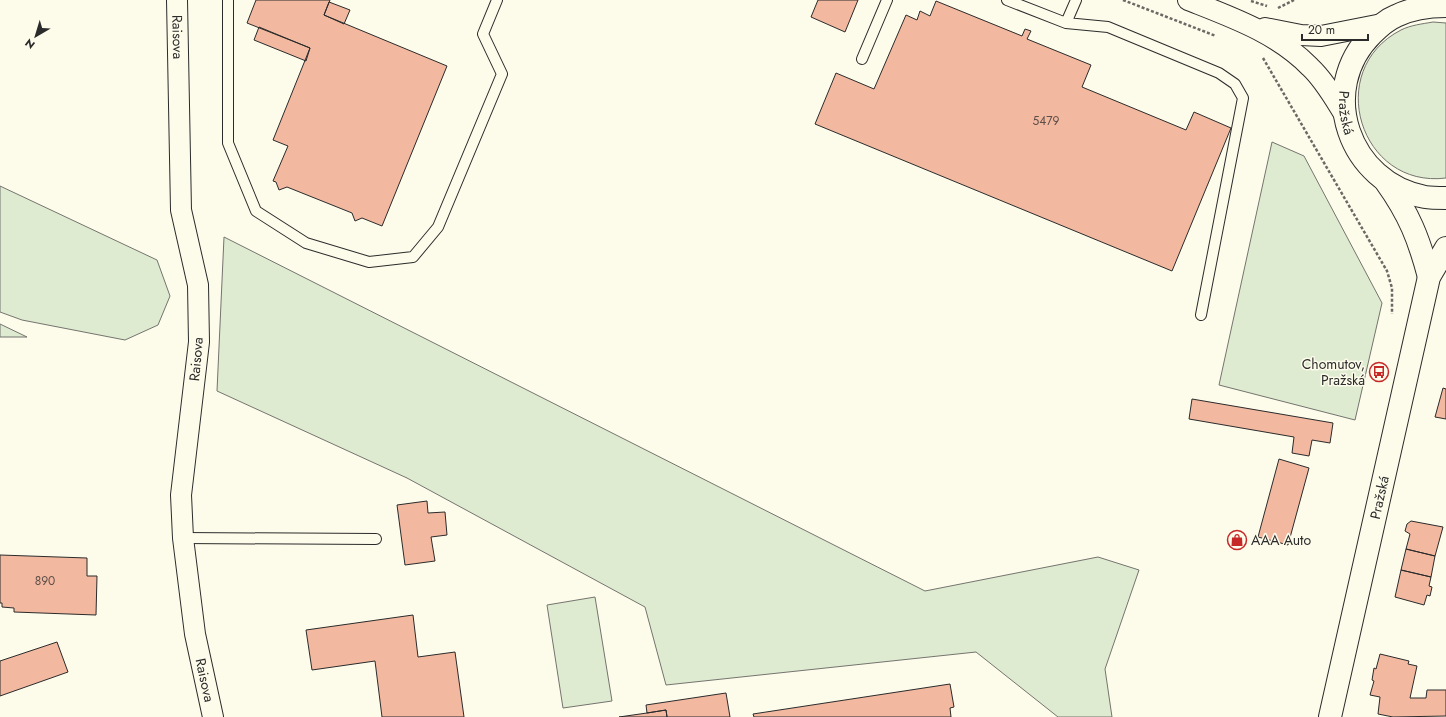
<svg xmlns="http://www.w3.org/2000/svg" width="1446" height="717" font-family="Jost,sans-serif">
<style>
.green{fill:#deebd1;stroke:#74746e}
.building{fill:#f2b8a0;stroke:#2b2b2b}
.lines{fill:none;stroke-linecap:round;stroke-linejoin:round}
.lane-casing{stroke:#2b2b2b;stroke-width:12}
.street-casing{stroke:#2b2b2b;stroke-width:22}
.secondary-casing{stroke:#2b2b2b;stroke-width:24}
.path{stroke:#6a6964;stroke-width:2.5;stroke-dasharray:3 2;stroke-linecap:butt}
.lane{stroke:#fdfbea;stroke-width:10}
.street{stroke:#fdfbea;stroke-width:20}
.secondary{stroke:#fdfbea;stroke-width:22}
.labels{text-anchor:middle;stroke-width:3;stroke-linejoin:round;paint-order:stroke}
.number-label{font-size:12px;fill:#5d4e48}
.street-label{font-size:14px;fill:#2b2b2b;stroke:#fdfbea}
.poi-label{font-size:14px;fill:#2b2b2b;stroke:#fdfbea;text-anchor:end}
</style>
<rect width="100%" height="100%" fill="#fdfbea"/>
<path class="green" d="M1433,22L1446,23V178C1360,189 1323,70 1401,30C1411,25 1422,24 1433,22Z
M1272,142L1304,156L1382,303L1355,420L1219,385Z
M0,186L157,260L170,296L158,325L125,340L22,320L0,312Z
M224,237L925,591L1098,557L1139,570L1105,669L1112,717H1058L976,652L666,685L645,607L407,478L217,391Z
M0,324L27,337H0Z
M595,597L612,701L563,708L547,605Z"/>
<path class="building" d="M256,0H330L324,15L447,66L382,226L362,218L355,221L352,213L287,187L279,190L276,182L273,181L288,146L273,140L310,48L247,23Z
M818,0H858L845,32L811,17Z
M936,1L1022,36L1025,29L1031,31L1027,39L1091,65L1082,87L1186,130L1194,112L1231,128L1172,271L815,124L836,73L874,89L906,15L917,20L920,11L930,16Z
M329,2L350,10L344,24L324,15Z
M259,27L310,48L306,61L254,40Z
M1443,388L1446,389V419L1435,417Z
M1192,399L1333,423L1330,443L1312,440L1309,456L1292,453L1294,437L1189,419Z
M1279,459L1309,468L1288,545L1258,537Z
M427,501L428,513L445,512L447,535L431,537L435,561L405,565L397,505Z
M1411,521L1443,527L1435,556L1406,549L1410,534L1405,531L1407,524Z
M1406,549L1435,556L1431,577L1401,570Z
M0,555L87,558V576H97L96,615L14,612V608L2,607V603H0Z
M1401,570L1431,577L1429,586L1432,587L1430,596L1427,595L1424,605L1395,597Z
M413,615L418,657L455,652L464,717H382L375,661L312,670L306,630Z
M57,642L68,672L0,696V661Z
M1380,654L1409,661L1408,664L1417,666L1410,698H1426L1427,690H1446V716L1393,717L1378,714L1380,697L1370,695L1374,681L1372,680L1374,668L1376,669Z
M950,684L954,707L950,708L951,717H754L753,714Z
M726,693L730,717H667L666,710L647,713L646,705Z
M666,710L667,717H619L647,713Z"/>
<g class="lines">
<g class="lane-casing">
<path id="lane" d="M228,0V143L256,211L306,243L369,262L413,257L438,227L502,74L483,34L497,0
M1007,0L1066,23
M1076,0L1066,23L1108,27L1219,73L1235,84L1243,98L1201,315
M862,59L887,0
M183,538L376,539"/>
</g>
<g class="street-casing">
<g id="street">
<path id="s1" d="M177,0L181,210L198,285L199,342L181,495L183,538L195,634L213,717"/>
<path d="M1188,0C1231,17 1277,33 1310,67C1324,80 1334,98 1344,114"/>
<path d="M1265,28L1301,35L1321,36L1382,24"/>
</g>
</g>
<g class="secondary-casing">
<g id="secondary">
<path id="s2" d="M1446,6C1428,6 1412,8 1396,16C1386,20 1379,27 1372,34C1316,90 1349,183 1425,197C1431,198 1439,198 1446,198"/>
<path d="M1386,182C1409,214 1419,239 1429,277"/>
<path id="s3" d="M1330,717L1429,277L1446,248"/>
</g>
</g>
<path class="path" d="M1123,0L1216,36
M1251,1L1267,6
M1278,8L1294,0
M1263,58L1387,271L1392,288V314"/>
<use href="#lane" class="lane"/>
<use href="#street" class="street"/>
<use href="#secondary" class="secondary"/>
</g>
<defs>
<g id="bus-ring" transform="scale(1)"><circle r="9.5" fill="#fdfbea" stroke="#c62828" stroke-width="1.5"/><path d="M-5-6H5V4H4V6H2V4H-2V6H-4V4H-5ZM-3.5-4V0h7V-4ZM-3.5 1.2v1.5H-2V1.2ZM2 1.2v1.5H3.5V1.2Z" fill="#c62828"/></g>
<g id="shop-ring" transform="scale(1)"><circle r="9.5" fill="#fdfbea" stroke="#c62828" stroke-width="1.5"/><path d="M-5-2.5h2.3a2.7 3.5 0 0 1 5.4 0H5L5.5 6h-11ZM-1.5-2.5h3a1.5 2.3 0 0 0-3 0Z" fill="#c62828"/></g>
</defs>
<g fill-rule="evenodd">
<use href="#bus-ring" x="1379" y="372"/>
<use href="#shop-ring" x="1237" y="540"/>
</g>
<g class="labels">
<g class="number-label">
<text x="1046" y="125">5479</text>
<text x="45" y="585">890</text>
</g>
<g class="street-label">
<text dy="5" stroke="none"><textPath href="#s1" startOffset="37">Raisova</textPath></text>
<text dy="5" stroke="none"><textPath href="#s2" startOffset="168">Pražská</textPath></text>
<text transform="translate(196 359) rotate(-85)" y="5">Raisova</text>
<text dy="5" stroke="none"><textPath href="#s3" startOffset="225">Pražská</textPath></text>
<text dy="5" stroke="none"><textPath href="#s1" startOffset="685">Raisova</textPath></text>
</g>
<g class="poi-label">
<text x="1365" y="369">Chomutov,<tspan x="1365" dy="16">Pražská</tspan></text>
<text x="1251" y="545" text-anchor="start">AAA Auto</text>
</g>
</g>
<g transform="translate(36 36) rotate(218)" stroke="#fdfbea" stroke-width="3" paint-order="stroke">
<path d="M0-3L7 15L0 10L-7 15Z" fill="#2b2b2b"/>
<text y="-6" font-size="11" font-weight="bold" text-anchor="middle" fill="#2b2b2b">N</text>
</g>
<path d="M1302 34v6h66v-6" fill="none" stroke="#2b2b2b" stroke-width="2"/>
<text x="1308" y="34" font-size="12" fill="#2b2b2b" stroke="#fdfbea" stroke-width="3" paint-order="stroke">20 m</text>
</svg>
